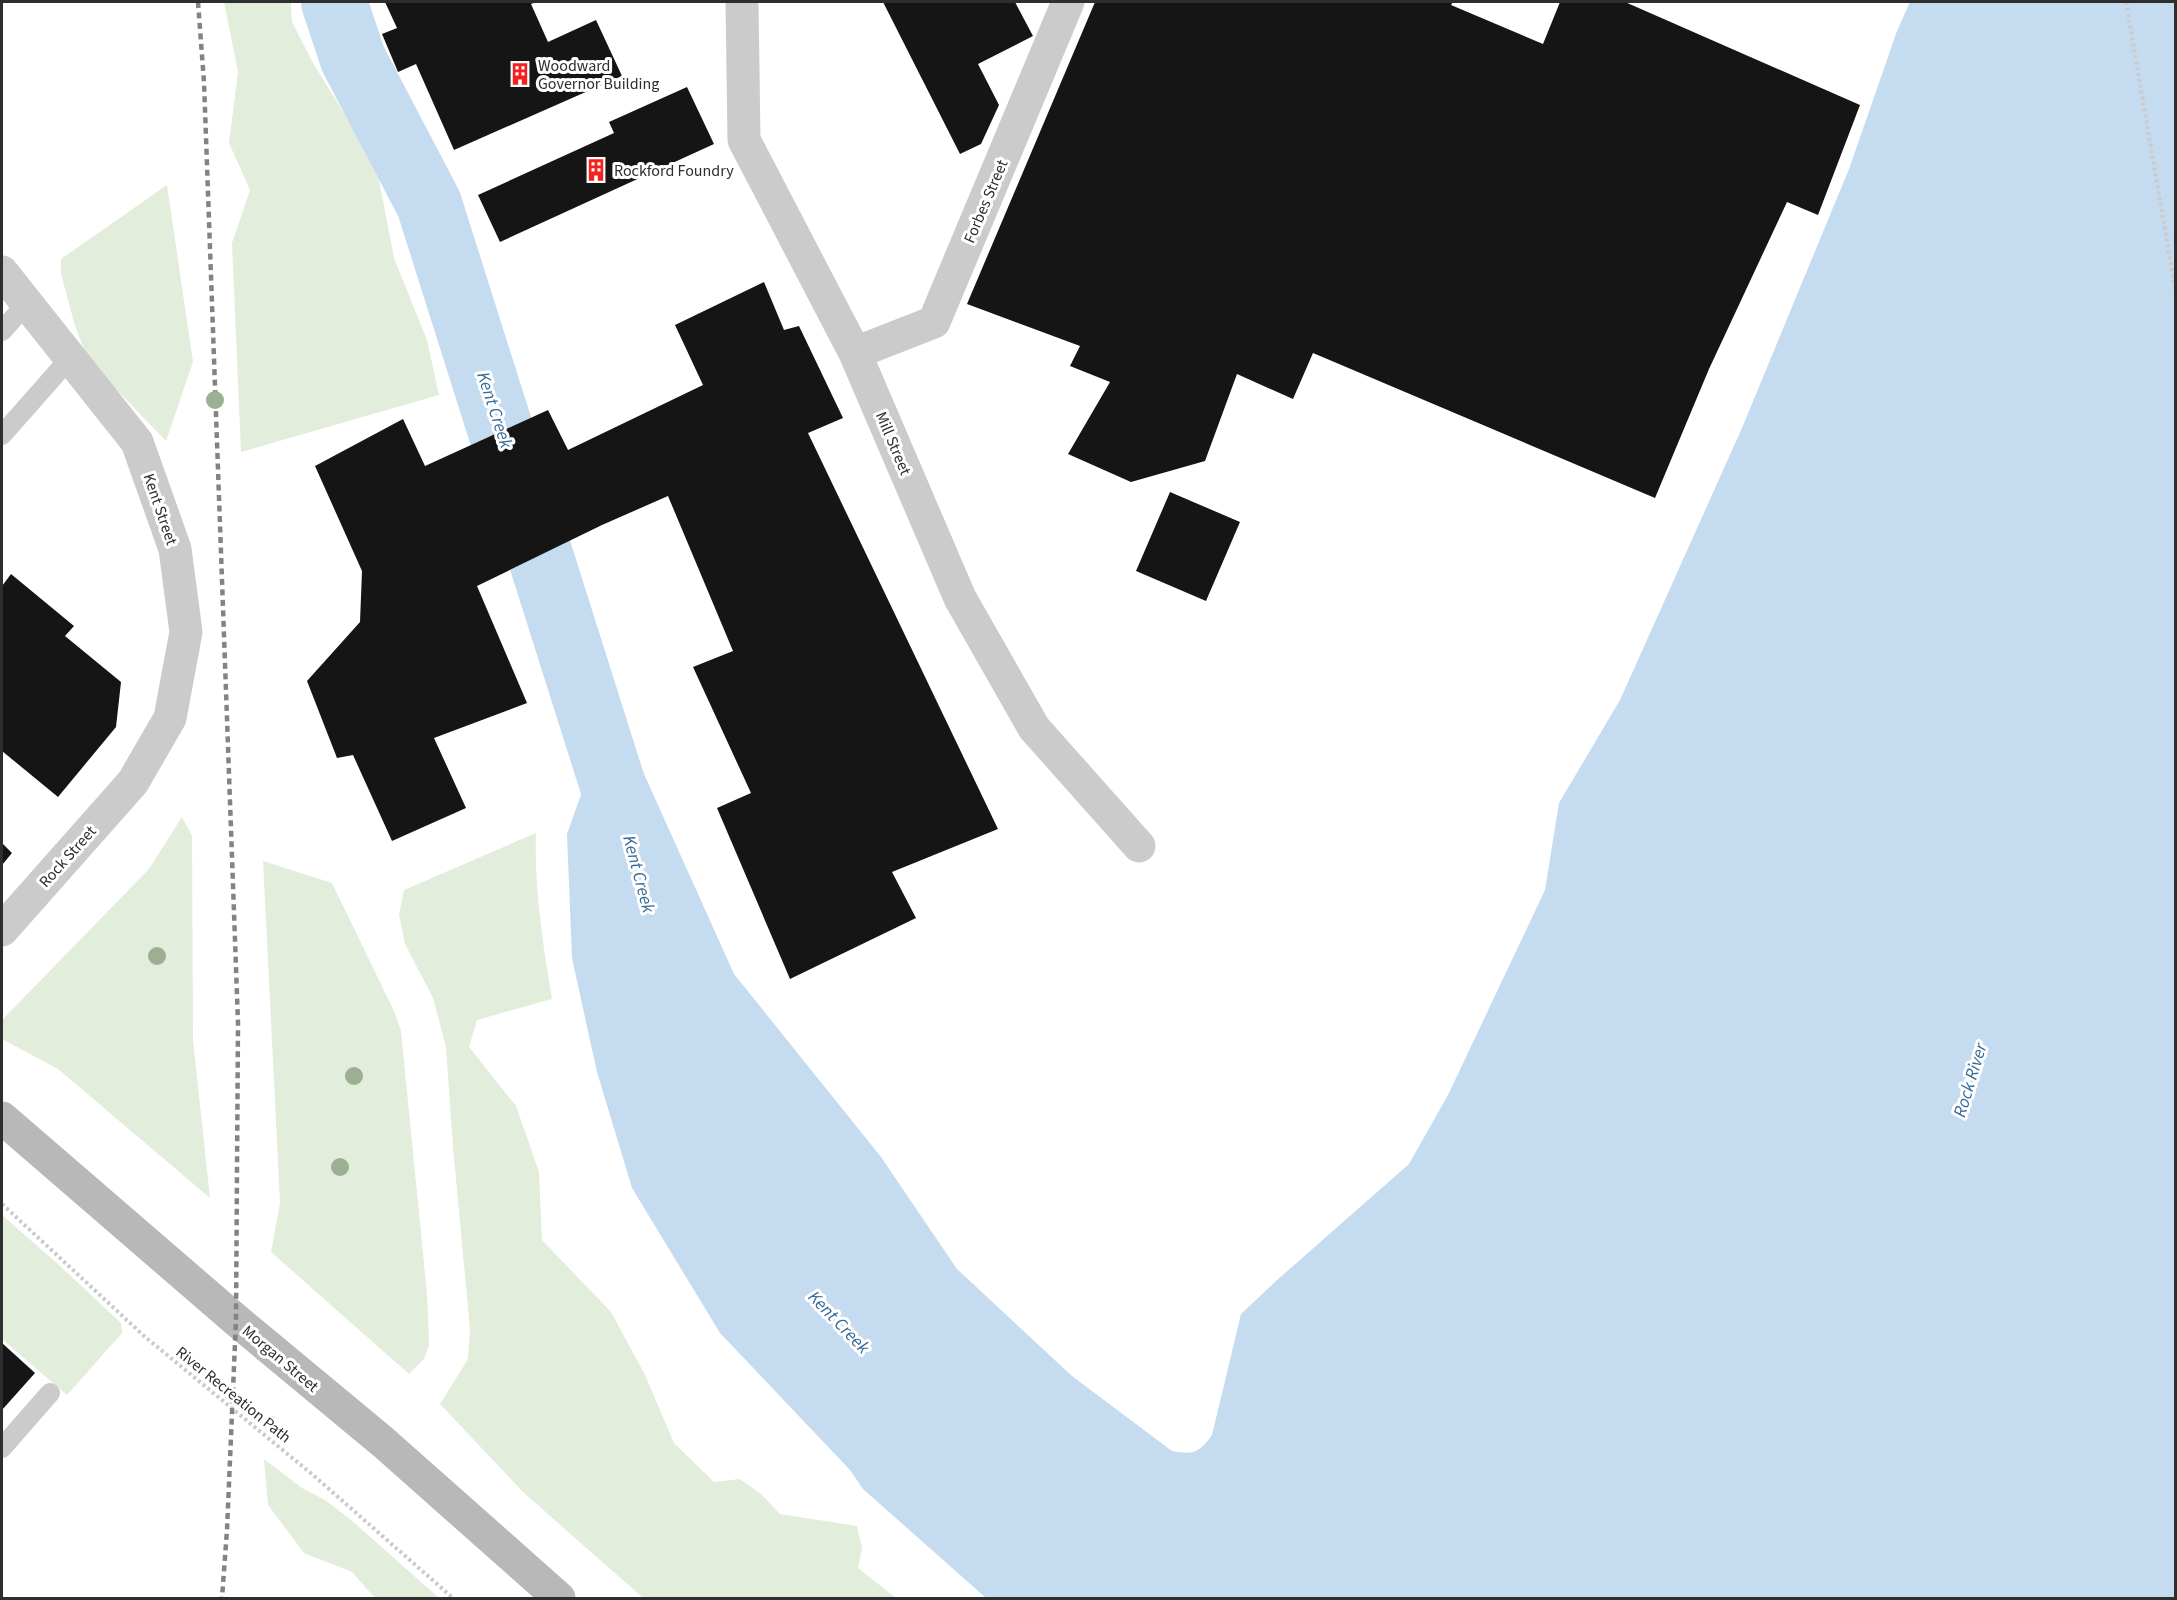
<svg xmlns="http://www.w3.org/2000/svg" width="2177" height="1600" font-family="'Source Sans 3',sans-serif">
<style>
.green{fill:#e3eddb}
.water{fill:#c5dbef}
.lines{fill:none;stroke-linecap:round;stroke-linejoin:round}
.river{stroke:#c5dbef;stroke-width:66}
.building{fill:#151515}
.path{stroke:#cbcbcb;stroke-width:4;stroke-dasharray:3 3;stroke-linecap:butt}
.lane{stroke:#cbcbcb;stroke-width:20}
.street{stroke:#cbcbcb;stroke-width:33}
.secondary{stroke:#b8b8b8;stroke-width:33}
.rail{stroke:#838383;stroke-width:4.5;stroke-dasharray:6 4.5;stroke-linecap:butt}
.tree{fill:#9daf92}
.labels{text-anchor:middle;stroke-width:6;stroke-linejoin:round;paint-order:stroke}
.poi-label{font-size:16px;fill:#2e2e2e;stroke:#fff;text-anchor:start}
.street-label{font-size:16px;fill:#2e2e2e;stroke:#fff}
.water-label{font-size:18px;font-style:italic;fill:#356a98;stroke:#fff}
</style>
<rect width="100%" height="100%" fill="#fff"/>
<path class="green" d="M224,2H291L292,22L313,63L350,123L379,180L394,258L427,340L439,395L241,452L232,243L250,190L229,143L238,72Z
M167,185L193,362L166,441L88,360L75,326L61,274V259Z
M182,817L192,836L193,1040L210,1198L58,1069L2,1039V1020L149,869Z
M536,833C534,889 543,944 552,999L477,1020L469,1047L516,1106L539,1172L542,1240L611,1312L645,1375L674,1443L714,1482L740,1479L761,1494L780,1514L857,1526L862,1548L858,1568L896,1598H643L523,1492L440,1404L468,1359L470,1329L453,1147L446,1047L433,998L405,944L399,915L404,890Z
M263,861L332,883L394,1011L401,1031L427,1294L429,1345L424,1359L409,1374L271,1252L280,1203Z
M2,1215L59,1265L121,1323L122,1333L67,1395L2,1339Z
M264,1459L302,1488L325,1500L350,1519L439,1598H375L352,1572L304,1553L268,1505Z"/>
<path class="water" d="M1910,2H2175V1598H986L863,1489L850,1470L720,1333L632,1188L597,1072L572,958L567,834L613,705L734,974L881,1157L957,1269L1072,1376L1172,1451C1194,1455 1199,1453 1212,1435L1241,1314L1276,1281L1409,1164L1448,1095L1545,890L1559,803L1620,700L1742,428L1849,169L1897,31Z"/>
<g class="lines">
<path class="river" d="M334,2L353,59L429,204L627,830"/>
</g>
<path class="building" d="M385,2H536L531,4L548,42L596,20L622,76L454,150L416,64L398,72L382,34L397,28Z
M883,2H1015L1033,36L978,64L999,105L981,144L960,154Z
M1095,2H1453L1451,5L1543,44L1560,2H1625L1860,105L1818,215L1787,202L1709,369L1655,498L1313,353L1293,399L1237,374L1205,461L1131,482L1068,454L1110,382L1070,366L1080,346L967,304Z
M687,87L714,144L500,242L478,195L614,133L609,122Z
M764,282L784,330L799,326L843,418L808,433L998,829L892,872L916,918L790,979L717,808L751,793L693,667L733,651L668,496L602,525L477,586L527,703L434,738L466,808L392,841L353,755L337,758L307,681L360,622L362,571L315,466L403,419L425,466L548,410L568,450L703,385L675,325Z
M1170,492L1240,522L1206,601L1136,571Z
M11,574L74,626L65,636L121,682L116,727L58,797L2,751V586Z
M2,843L12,853L2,865Z
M2,1343L35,1373L2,1410Z"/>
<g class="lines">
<path class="path" d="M2126,2L2176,294
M2,1204L144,1336L313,1475L453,1598"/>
<path class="lane" d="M2,331L27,303
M2,435L70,358
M2,1448L50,1393"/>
<path class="street" d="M742,2L744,140L855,353L960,598L1034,728L1139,846
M2,272L137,442L175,549L186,632L170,718L133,782L2,930
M855,353L934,322L1068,2"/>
<path class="secondary" d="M2,1118L236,1320L383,1442L559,1598"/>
<path class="rail" d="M198,2L204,82L238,1023L236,1320L227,1530L222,1598"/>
</g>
<g class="tree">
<circle cx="215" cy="400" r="9"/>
<circle cx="157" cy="956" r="9"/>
<circle cx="354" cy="1076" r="9"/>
<circle cx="340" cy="1167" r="9"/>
</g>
<defs>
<g id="building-bare" transform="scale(1.8)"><path d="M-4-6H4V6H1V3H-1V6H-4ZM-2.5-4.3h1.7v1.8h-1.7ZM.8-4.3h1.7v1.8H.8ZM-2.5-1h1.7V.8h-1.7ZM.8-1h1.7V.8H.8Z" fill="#f52121" stroke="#fff" stroke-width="2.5" paint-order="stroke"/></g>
</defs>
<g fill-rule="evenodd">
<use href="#building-bare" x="520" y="74"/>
<use href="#building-bare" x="596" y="170"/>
</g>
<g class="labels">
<g class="poi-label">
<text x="538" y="71">Woodward<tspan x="538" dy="18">Governor Building</tspan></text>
<text x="614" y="176">Rockford Foundry</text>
</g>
<g class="street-label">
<text transform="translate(985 201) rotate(-67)" y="6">Forbes Street</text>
<text transform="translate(894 443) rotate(67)" y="6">Mill Street</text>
<text transform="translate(161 509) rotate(71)" y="6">Kent Street</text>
<text transform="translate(67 856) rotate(-48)" y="6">Rock Street</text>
<text transform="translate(281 1358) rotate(40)" y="6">Morgan Street</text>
<text transform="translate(234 1394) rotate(39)" y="6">River Recreation Path</text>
</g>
<g class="water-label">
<text transform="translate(495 410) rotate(72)" y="6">Kent Creek</text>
<text transform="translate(639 874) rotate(75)" y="6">Kent Creek</text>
<text transform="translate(1970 1080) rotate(-73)" y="6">Rock River</text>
<text transform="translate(839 1322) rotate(46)" y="6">Kent Creek</text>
</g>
</g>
<rect width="2177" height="1600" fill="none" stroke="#2e2e2e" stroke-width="6"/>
</svg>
